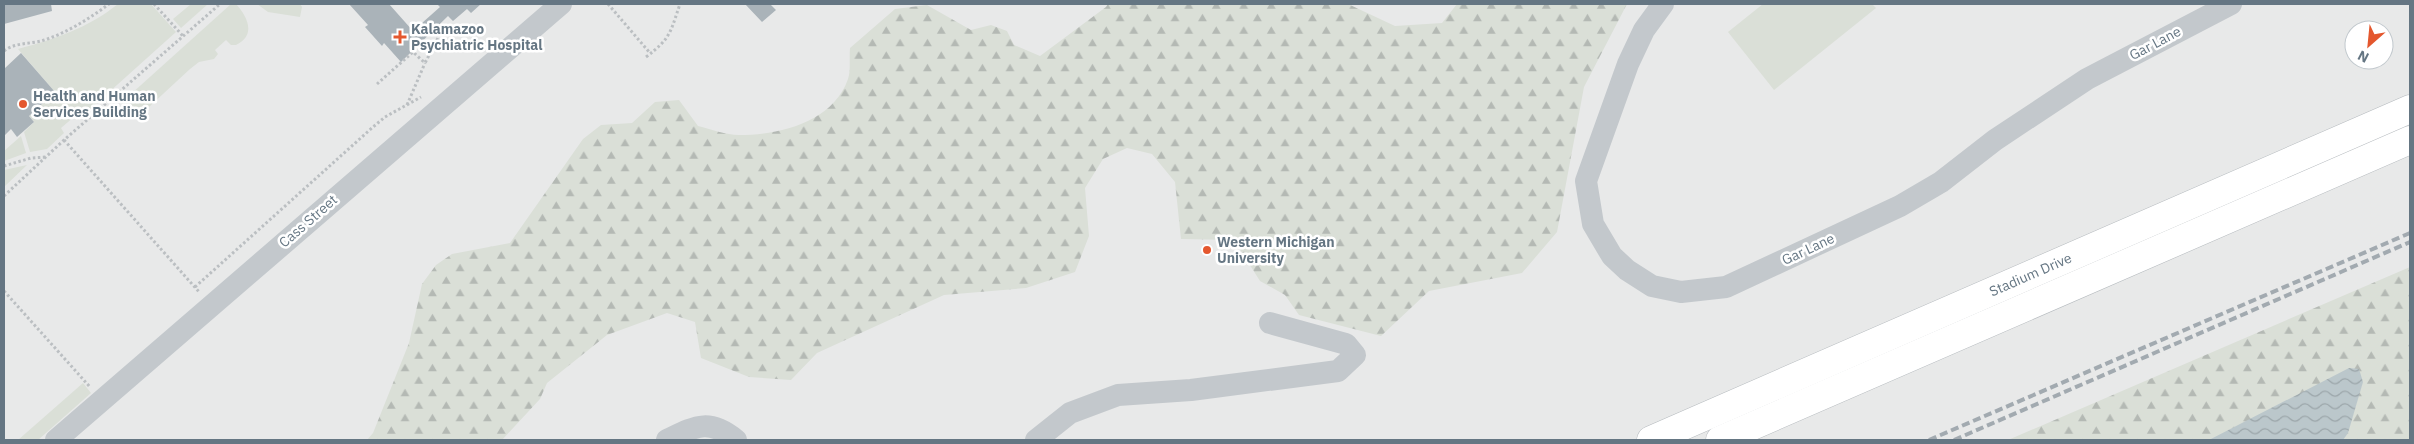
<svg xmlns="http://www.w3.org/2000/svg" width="2414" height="444" font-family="'IBM Plex Sans',sans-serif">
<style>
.built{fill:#e8e9e9;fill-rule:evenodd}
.green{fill:#dadfd7}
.forest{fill:url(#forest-firs)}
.water{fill:url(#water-waves)}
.building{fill:#aab3b9}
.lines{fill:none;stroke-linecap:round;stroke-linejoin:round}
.major-casing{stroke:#b5babe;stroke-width:29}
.path{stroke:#bbbfc2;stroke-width:3;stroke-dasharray:2.5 2.5;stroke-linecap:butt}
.minor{stroke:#c3c8cc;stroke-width:22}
.major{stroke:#fff;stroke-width:28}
.rail{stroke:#a2aab0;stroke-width:4;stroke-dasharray:8 4;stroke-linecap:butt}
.poi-dot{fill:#e4572e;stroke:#fff;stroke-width:2}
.labels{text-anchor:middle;stroke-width:5;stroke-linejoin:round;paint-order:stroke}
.poi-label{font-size:14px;font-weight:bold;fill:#657683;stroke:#fff;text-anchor:start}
.street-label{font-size:14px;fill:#657683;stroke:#fff}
</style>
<defs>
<pattern id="forest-firs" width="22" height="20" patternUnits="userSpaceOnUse" patternTransform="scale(1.25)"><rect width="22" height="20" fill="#dadfd7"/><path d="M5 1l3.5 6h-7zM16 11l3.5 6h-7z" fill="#b4b9b4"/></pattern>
<pattern id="water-waves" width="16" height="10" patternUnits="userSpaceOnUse" patternTransform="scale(1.25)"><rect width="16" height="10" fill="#bbc7cb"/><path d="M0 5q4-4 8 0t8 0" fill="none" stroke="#9ca6aa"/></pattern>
</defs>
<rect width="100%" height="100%" fill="#fafaf8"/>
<path class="built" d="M4,4H2410V440H4ZM2354,30H2384V60H2354Z"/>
<path class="green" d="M118,4H151L176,32L78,120L75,116L61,128L64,133L47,149L30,152L24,132L34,122L29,116L55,92L18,49C55,39 88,28 118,4Z
M191,4H208L181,28L173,19Z
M231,4H236C247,16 257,35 236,45H231L226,40L215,50L218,54L214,59L199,62L190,69L136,119L121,103Z
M257,4H300L302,7L300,17L268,12Z
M1763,4H1872L1876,8L1774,90L1728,32Z
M21,136L26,153L4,161V151Z
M27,165L4,187V170Z
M83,383L91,393L38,440H18Z"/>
<path class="forest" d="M1108,4H1348L1395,26L1442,23L1457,4H1627L1584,87L1557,232L1522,273L1429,291L1381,336L1299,315L1285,295L1260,281L1234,240L1181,239L1175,182L1152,154L1127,148L1103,159L1085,188L1089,236L1075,272L1026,288L944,295L817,353L791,380L749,377L701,358L695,322L667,313L607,335L547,383L540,399L502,440H367L373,433L409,343L422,284L436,265L452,254L510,243L583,139L601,125L632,123L655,102L679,100L698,126C711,129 726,135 739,135C780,135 833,122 848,79C851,70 849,58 850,48L895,9L927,5L971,30L991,25L1007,31L1014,45L1040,56L1106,7Z
M2410,267V440H2008Z"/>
<path class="water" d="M2349,368L2359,369L2363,382L2348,433L2343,440H2209Z"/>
<path class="building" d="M4,4H51L52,11L4,24Z
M349,4H389L413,31L440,7L437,4H481L471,13L467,9L453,21L448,16L401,62L384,43L382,46L365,27L368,25Z
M745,4H770L776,10L762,22Z
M21,53L55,92L29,116L34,122L17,137L11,129L4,136V69Z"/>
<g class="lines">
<g class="major-casing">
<g id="major">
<path id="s1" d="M1651,440L2410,109"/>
<path d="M1720,440L2410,140"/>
</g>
</g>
<path class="path" d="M154,4L183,36
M608,4L650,53
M4,51C14,43 28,44 41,41C65,34 89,19 109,4
M646,57C671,38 670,33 680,4
M377,84L413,52L425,63L439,36
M407,105L425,63
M64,140L200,293
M4,166L31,158L47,157
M4,196L64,140L220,4
M195,287L373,127L385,117L421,97
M4,291L90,387"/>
<path class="minor" d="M1663,4L1644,30L1628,64L1586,181L1593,224L1612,256L1627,270L1652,286L1681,292L1726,287L1900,206L1941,182L1995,140L2087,79L2231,4
M56,440L561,4
M667,440C696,426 709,418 736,440
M1036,440L1070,413L1118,395L1191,390L1338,371L1355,355L1346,344L1270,323"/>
<use href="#major" class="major"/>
<path class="rail" d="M1929,440L2410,233
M1954,440L2410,242"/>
</g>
<g class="poi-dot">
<path d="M397.5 29.5h5v5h5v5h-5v5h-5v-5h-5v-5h5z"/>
<circle cx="23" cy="104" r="5"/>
<circle cx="1207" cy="250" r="5"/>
</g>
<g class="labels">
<g class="poi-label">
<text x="411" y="34">Kalamazoo<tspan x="411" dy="16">Psychiatric Hospital</tspan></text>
<text x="33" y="101">Health and Human<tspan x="33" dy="16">Services Building</tspan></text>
<text x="1217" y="247">Western Michigan<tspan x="1217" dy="16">University</tspan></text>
</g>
<g class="street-label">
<text transform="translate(2155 43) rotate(-28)" y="5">Gar Lane</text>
<text transform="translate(308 221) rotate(-41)" y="5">Cass Street</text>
<text transform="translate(1808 249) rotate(-25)" y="5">Gar Lane</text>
<text dy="5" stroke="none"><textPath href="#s1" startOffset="414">Stadium Drive</textPath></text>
</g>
</g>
<rect width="2414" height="444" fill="none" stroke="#657683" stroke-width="10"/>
<g transform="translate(2369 45) rotate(207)"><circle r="24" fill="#ffffff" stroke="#c1c8cd"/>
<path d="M0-4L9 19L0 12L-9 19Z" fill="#e4572e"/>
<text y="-8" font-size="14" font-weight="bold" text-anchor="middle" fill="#657683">N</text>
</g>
</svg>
